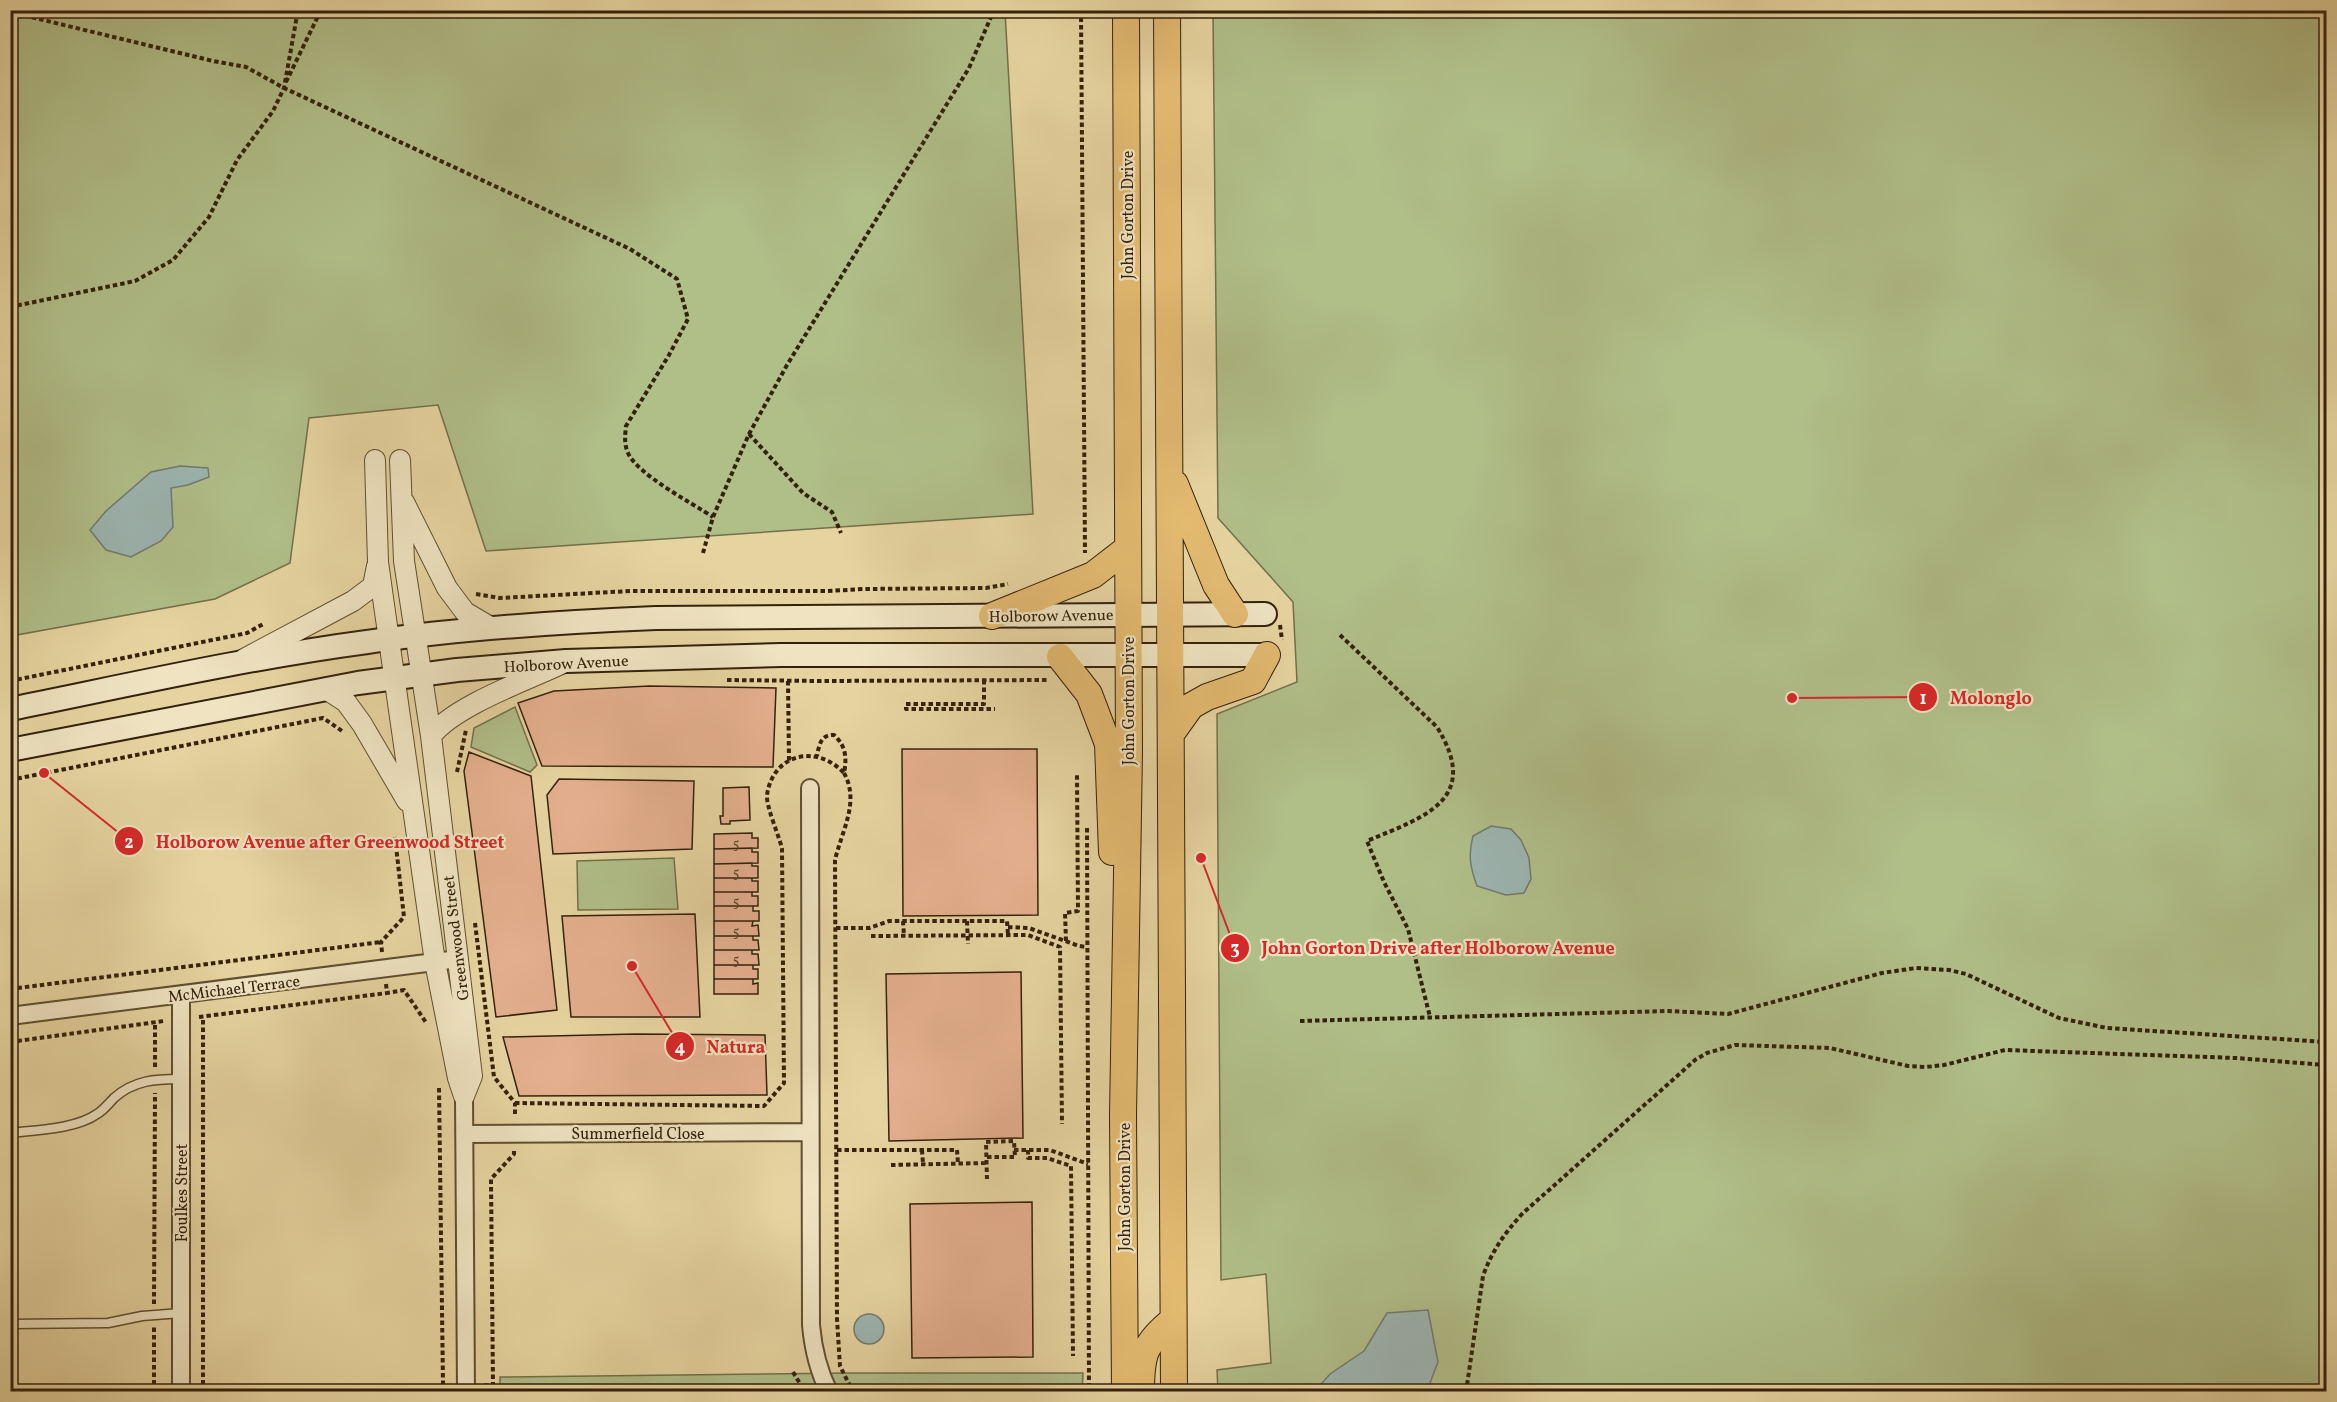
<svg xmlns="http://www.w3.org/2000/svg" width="2337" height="1402" font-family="Vollkorn,serif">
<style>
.green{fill:#b0be88;stroke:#72704a;stroke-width:1.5}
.water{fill:#9cb5b1;stroke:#727a6f;stroke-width:1.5}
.building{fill:#e4af8e;stroke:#34210c;stroke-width:1.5}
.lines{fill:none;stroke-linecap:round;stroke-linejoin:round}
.service-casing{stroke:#604e31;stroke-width:11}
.minor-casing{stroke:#604e31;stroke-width:20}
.tertiary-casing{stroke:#604e31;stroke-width:22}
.secondary-casing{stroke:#34210c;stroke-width:26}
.primary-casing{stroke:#34210c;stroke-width:28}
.path{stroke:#34210c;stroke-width:4;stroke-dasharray:4.5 3;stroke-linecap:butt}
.service{stroke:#efe3c1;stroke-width:8}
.minor{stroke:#efe3c1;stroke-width:16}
.tertiary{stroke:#efe3c1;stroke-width:20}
.secondary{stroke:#efe3c1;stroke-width:22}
.primary{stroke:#e3ba70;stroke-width:26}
.labels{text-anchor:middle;stroke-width:4.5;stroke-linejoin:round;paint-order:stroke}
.number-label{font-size:14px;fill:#60442c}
.street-label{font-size:16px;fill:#34210c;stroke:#efe3c1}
.leader{fill:none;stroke:#d62828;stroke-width:2}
.callout-dot{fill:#d62828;stroke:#efe3c1;stroke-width:2}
.mark-label{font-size:18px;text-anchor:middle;font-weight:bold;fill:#fff}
.callout-label{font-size:18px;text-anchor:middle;font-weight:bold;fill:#d62828;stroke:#efe3c1;stroke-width:4.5;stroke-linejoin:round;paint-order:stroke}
</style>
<rect width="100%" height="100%" fill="#e6d4a0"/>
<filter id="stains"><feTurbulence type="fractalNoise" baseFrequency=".00333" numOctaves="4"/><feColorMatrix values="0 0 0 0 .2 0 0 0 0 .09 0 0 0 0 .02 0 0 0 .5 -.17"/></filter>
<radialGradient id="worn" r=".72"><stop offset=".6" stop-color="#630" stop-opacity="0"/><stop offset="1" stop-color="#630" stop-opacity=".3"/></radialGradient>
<path class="green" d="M11,11H1005L1033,514L486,551L438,405L309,418L290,563L215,599L11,636Z
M1213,11H2326V1391H1218L1217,1370L1271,1363L1266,1274L1221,1280L1217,714L1297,682L1293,602L1218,518Z
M515,707L537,765L530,772L471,747L474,728Z
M674,858L678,909L578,910L577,861Z
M849,1373H1083L1082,1392H500V1377Z"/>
<path class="water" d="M180,466L208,468L209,477L188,485L171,488L173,527L161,541L131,557L106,550L90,530L106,511L151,472Z
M1491,826L1511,829L1521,840L1529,858L1531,879L1524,893L1506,895L1477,886C1470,867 1468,855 1473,836Z
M1428,1310L1438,1362L1427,1391L1374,1392L1368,1389L1360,1392L1315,1391L1330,1374L1364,1351L1387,1313Z
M854 1329a15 15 0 1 1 30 0a15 15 0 1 1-30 0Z"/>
<path class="building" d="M649,686L776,688L773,767L542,766L518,703L554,691Z
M902,749H1037L1038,915L903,916Z
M469,752L531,776L557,1010L496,1017L464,771Z
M559,779L694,781L692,849L553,854L547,795Z
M749,787L750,820L730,821V824H721L720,816H723V788Z
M752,833V838H758V848L714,849V834Z
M752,848V852H758V863L714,864V849Z
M752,863V866H758V878H714V864Z
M714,878H752V881H758V892H714Z
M714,892H752V896H758V906H714Z
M714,906H753V911H759V921H714Z
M695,914L700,1017H571L562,916Z
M714,921H753L752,926L758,925L759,936H714Z
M714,936H753V940H758L759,950H714Z
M714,950H752V954H758L759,965H714Z
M714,965H753V969H758V979H714Z
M1021,972L1023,1138L889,1141L886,974Z
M714,979H753V984L758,983V994H714Z
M635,1034L765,1035L767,1095L519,1096L503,1037Z
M1032,1202L1033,1357L912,1358L910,1204Z"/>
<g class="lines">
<g class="service-casing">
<path id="service" d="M10,1133C36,1130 76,1129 97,1114C104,1110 109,1103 114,1098C134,1080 156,1079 180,1079
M10,1324L108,1323L142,1316L181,1313"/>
</g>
<g class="minor-casing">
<path id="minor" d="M810,788L811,1325C813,1348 818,1370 829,1392
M181,995V1392
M10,1016L458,959
M464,1096L466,1392
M465,1134L810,1132"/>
</g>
<g class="tertiary-casing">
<path id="tertiary" d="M375,460L378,562L383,598L435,962L458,1078L464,1096
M400,460L404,561L431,736L472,1076L464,1096
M404,502L447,588L465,612L492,628
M244,659L353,601L373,586L377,566
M326,689L346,702L362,724L407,801
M431,736C454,706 525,681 561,664"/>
</g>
<g class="secondary-casing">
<path id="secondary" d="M10,709C129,685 247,658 367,642C463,628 559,622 656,618L1265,614
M10,750L358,683L457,670L566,661L781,655H1267"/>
</g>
<g class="primary-casing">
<path id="primary" d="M1167,10L1174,1392
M1175,484L1216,585L1235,614
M992,616L1093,575L1128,548
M1060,657L1089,694L1108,744L1112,852
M1171,734L1191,706L1207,697L1253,681L1267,655
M1125,1392L1123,1115L1129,752L1126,10
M1141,1392C1141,1355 1144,1343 1173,1320"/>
</g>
<path class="path" d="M1081,10L1085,553
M10,12L213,61L246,67L284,88L630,249L677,279L688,319L669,355L626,426C625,436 624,444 628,453C638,475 692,503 713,517
M286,82L321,10
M10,307L135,281L173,260L209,217L237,160L273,111L284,88L298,10
M749,434L803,493L832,512L841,533
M703,553L713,517L749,434L787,365L969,68L994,10
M476,594L500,598L630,591H827L864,589L986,588L1008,584
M1280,625L1282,640
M1340,635L1437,727C1482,800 1424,817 1367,841L1384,882L1408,929L1430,1017
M727,680L820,681L1049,680
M984,680V704H906V709H995
M10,681L247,633L265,623
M788,681L789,761
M457,772L466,730
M844,773C860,802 842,830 835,860L837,1319L840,1366L852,1390
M10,780L323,718L342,731
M1087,828L1089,1392
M903,921L904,936
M967,921L968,944
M475,923L494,1077L515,1103V1117
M1008,927L1029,928L1079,946L1087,947
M836,928H869L889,921H1007L1008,935
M871,936L1028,935L1060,947L1062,1124
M1066,941L1065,913L1078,911L1077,775
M382,952L381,942L404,917L395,837
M386,984L387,993L404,990L427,1024
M10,989L381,942
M199,1017L387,993
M1300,1021L1668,1011L1728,1014L1882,973L1916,968L1949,970L1966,974L2059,1018L2107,1028L2326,1042
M10,1042L164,1021
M155,1067V1023
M439,1088L443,1384
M515,1103L764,1106L784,1083L782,849C779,835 766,807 767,795C773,753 817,744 844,773C847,758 846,746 834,735C821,734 819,745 817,756
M837,1150H957L958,1164
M922,1150L923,1164
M1014,1150H1050L1088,1164
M1028,1150V1158H1047L1071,1166L1073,1356
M514,1151V1154L491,1179L493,1386L538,1388L551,1392
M987,1157H1015L1014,1141L986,1142L987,1179
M891,1165L987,1163
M154,1304L155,1093
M793,1372L805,1392
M484,1385L493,1386V1392
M885,1386L916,1387
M938,1387H973
M1007,1387L1021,1388
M1038,1388H1079
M851,1391L856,1386H885L887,1392
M154,1392V1327
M203,1392V1017
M435,1392L443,1384
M916,1392V1387H938V1392
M972,1392L974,1387H1007V1392
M1022,1392L1021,1388H1038V1392
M1079,1392V1388H1089
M1466,1392L1483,1276C1492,1251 1504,1234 1522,1214L1695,1060L1707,1053L1735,1045L1830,1048L1908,1066L1926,1067L1944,1065L2005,1050L2236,1058L2326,1065"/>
<use href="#service" class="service"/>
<use href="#minor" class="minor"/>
<use href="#tertiary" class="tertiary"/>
<use href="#secondary" class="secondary"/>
<use href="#primary" class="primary"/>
</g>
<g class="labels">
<g class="number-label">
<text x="736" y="848">5</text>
<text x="736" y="877">5</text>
<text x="736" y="906">5</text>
<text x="736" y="936">5</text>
<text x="736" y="964">5</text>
</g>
<g class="street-label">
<text transform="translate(1127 215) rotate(-90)" y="6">John Gorton Drive</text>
<text transform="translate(1051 615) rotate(-1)" y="6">Holborow Avenue</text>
<text transform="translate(566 663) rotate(-3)" y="6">Holborow Avenue</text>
<text transform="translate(1128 701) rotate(-90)" y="6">John Gorton Drive</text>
<text transform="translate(455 938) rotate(-97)" y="6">Greenwood Street</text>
<text transform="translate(234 988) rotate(-7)" y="6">McMichael Terrace</text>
<text x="638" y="1139">Summerfield Close</text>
<text transform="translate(1124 1187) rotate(-90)" y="6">John Gorton Drive</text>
<text transform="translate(181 1193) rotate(-90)" y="6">Foulkes Street</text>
</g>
</g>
<path class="leader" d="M1792 698L1923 697M44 773L129 841M1201 858L1235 948M632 966L680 1046"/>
<g class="callout-dot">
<circle cx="1792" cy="698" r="6"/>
<circle cx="44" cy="773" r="6"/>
<circle cx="1201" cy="858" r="6"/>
<circle cx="632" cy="966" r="6"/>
<circle cx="1923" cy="697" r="15"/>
<circle cx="129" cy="841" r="15"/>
<circle cx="1235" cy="948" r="15"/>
<circle cx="680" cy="1046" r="15"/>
</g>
<g class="mark-label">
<text x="1923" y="704">1</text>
<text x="129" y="848">2</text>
<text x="1235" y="954">3</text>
<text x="680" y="1053">4</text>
</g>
<g class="callout-label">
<text x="1991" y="704">Molonglo</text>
<text x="330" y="848">Holborow Avenue after Greenwood Street</text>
<text x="1438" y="954">John Gorton Drive after Holborow Avenue</text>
<text x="736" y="1053">Natura</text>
</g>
<rect width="2337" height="1402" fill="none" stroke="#e6d4a0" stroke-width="36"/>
<rect x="12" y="12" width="2313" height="1378" fill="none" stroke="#34210c" stroke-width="3"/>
<rect x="18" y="18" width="2301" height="1366" fill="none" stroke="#34210c" stroke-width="1.5"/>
<rect width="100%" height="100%" filter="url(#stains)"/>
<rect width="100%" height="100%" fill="url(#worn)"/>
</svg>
